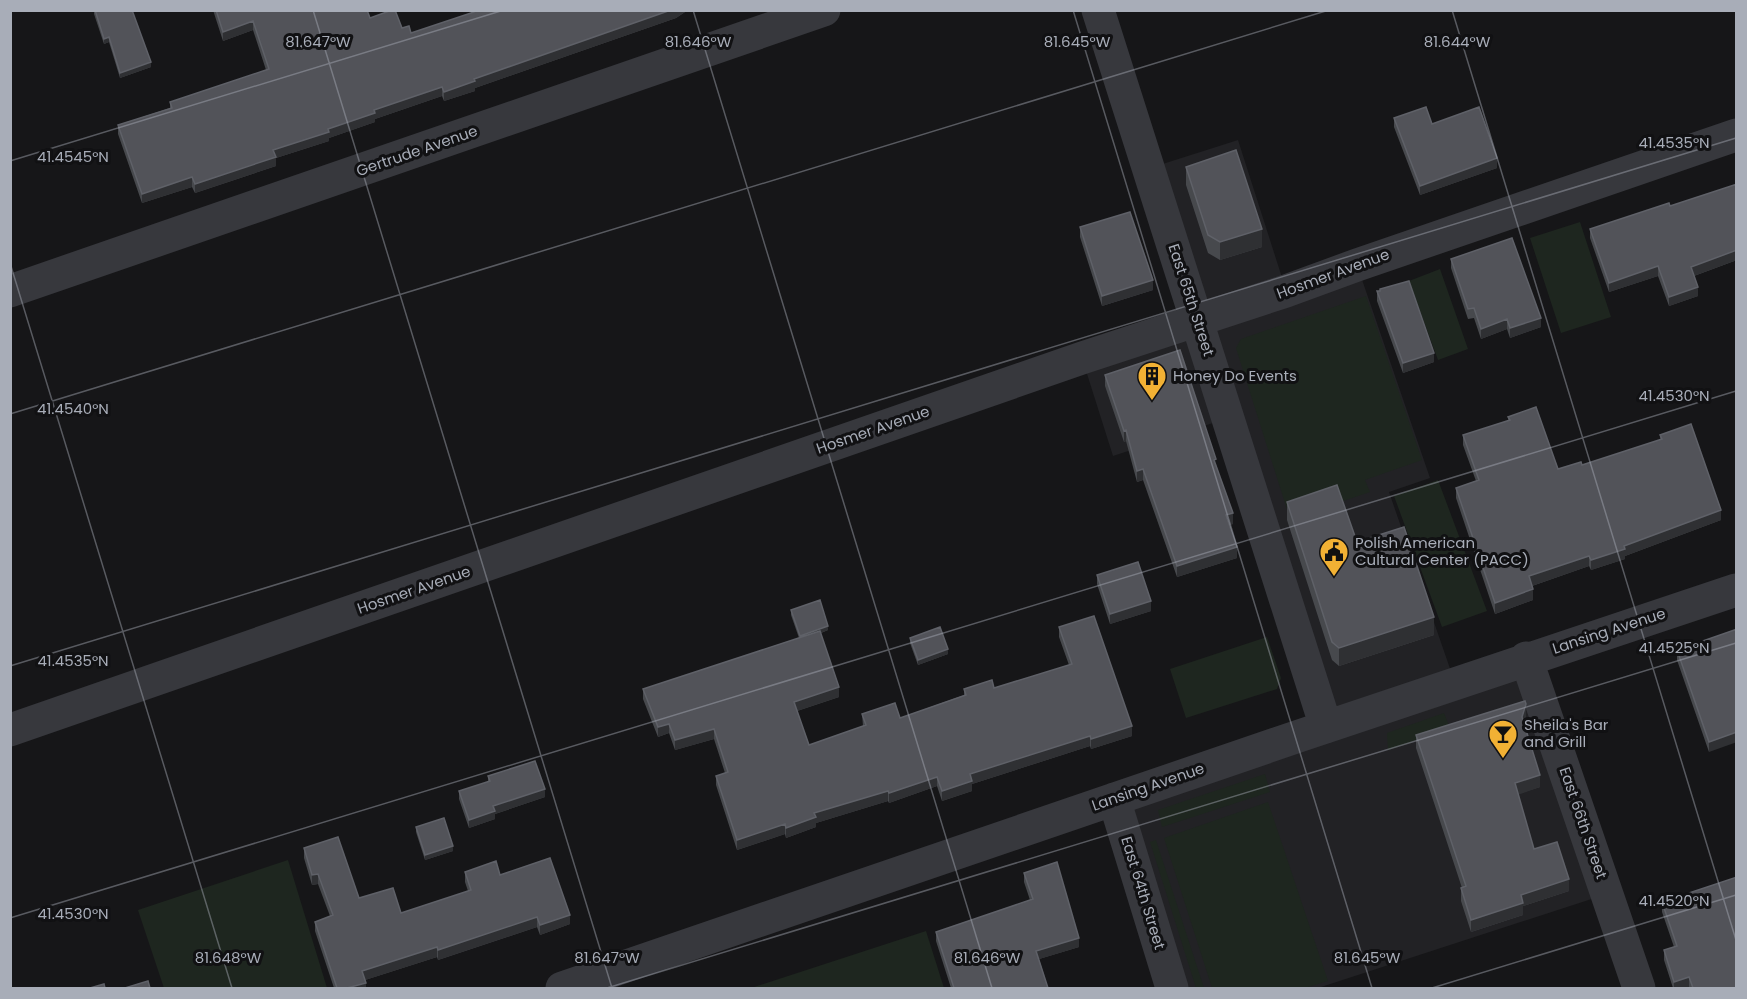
<svg xmlns="http://www.w3.org/2000/svg" width="1747" height="999" font-family="Poppins,sans-serif">
<style>
.built{fill:#222225}
.green{fill:#1e261f}
.lines{fill:none;stroke-linecap:round;stroke-linejoin:round}
.minor{stroke:#37383d;stroke-width:33}
.wall{fill:#47494d}
.shaded-wall{fill:#2f3033}
.building{fill:#525359;stroke:#5f6168;stroke-width:1.5}
.ticks{fill:none;stroke:#a8adb8;stroke-width:1.5;stroke-opacity:0.45}
.labels{text-anchor:middle;stroke-width:6;stroke-linejoin:round;paint-order:stroke}
.street-label{font-size:15px;fill:#a8adb8;stroke:#111113}
.poi-label{font-size:15px;fill:#a8adb8;stroke:#111113;text-anchor:start}
.ticks-label{font-size:15px;text-anchor:middle;fill:#a8adb8;stroke:#111113;stroke-width:6;stroke-linejoin:round;paint-order:stroke}
</style>
<rect width="100%" height="100%" fill="#161618"/>
<path class="built" d="M1238,140L1286,290L1357,265L1430,478L1389,492L1455,683L1526,658L1607,894L1318,988H1172L1114,799L1326,727L1228,418L1113,456L1082,358L1198,320L1147,169Z"/>
<path class="green" d="M1580,222L1611,317L1561,333L1530,238Z
M1440,269L1468,349L1438,360L1409,281Z
M1366,296L1422,460L1365,480L1370,492L1290,519L1236,348L1241,339Z
M1438,480L1487,611L1442,627L1394,496Z
M1267,637L1281,678L1277,689L1186,718L1170,669Z
M1444,713L1450,728L1388,750L1387,733Z
M1265,774L1270,792L1162,827L1158,810Z
M1268,802L1328,981L1305,988H1212L1164,838Z
M1156,840L1204,988H1196L1150,842Z
M288,860L327,988H164L138,910Z
M926,931L944,988H751Z"/>
<g class="lines">
<path class="minor" d="M1098,10L1326,727
M10,291L824,10
M1526,658L1639,988
M10,730L1082,358L1286,291L1357,265L1736,135
M1114,799L1172,988
M562,988L1299,736L1736,590"/>
</g>
<path class="wall" d="M94,10H132L151,67L120,78L109,42L104,44L94,14Z
M213,10H367L370,18L402,28L411,33L471,13V10H688L676,18L475,88V91L444,101L442,96L375,119V122L329,138V141L276,158V166L195,193L192,187L142,203L118,134V125L170,108V102L266,70L253,30L223,41Z
M1394,118L1432,124L1497,168L1420,195L1394,127Z
M1186,167L1262,247L1220,260L1208,253L1186,185Z
M1737,184V260L1694,276L1698,296L1669,306L1658,276L1609,292L1590,238V229L1670,206Z
M1080,227L1153,290L1102,306L1080,237Z
M1451,259L1541,327L1510,338L1507,329L1481,339L1474,318L1468,319L1451,268Z
M1380,289L1434,362L1403,373L1377,301V291H1380Z
M1105,375L1216,465L1233,524L1229,525L1237,558L1177,577L1143,480L1137,482L1126,441L1124,442L1105,386Z
M1508,417L1558,469L1582,465L1660,440V435L1721,520L1625,556V559L1591,570L1589,566L1532,586L1533,600L1495,614L1456,498V488L1476,481L1463,445V435L1508,421Z
M1287,502L1357,542L1434,635L1339,666L1332,660L1287,520Z
M1097,575L1151,611L1110,624L1097,584Z
M791,610L828,630L821,633L839,697L797,711L809,745L863,726L862,714L900,718L964,695V689L994,688L1069,665L1059,637V627L1132,736L1091,749L1090,746L972,784V791L942,801L937,786L889,803L888,801L816,823V827L786,838L785,834L737,850L716,785V776L725,773L714,739L675,750L669,733L658,737L643,699V689L799,638L791,615Z
M1737,629L1709,752L1677,660V650Z
M910,638L948,654L918,665L910,643Z
M1526,716L1524,723L1540,787L1518,794L1534,849L1569,891L1523,906V915L1471,932L1461,901V888H1462L1416,748V735Z
M488,776L545,797L495,814V819L469,828L459,799V791L488,782Z
M416,827L453,851L425,860L416,832Z
M304,848L359,898L401,913L468,891L465,882V872L500,875L570,924L540,935L537,927L438,960L437,957L365,980L366,988H334L315,931V922L330,916L318,884L312,885L304,858Z
M1024,873L1079,947L1039,959L1048,988H951L936,941V932L1030,900L1024,882Z
M1662,902L1737,988H1690L1689,987L1684,988H1673L1664,960V950L1674,947L1662,912Z"/>
<path class="shaded-wall" d="M671,10H688L676,18L475,88V91L444,101V92L474,79Z
M253,21V30L223,41V32Z
M109,37V42L104,44V39Z
M151,62V67L120,78V73Z
M442,87V96L375,119V122L329,138V141L276,158V166L195,193V184L273,150L374,110Z
M1497,158V168L1420,195V186Z
M192,177V187L142,203V194Z
M1262,229V247L1220,260V242Z
M1737,250V260L1691,277V267Z
M1658,266V276L1609,292V283Z
M1153,280V290L1102,306V296Z
M1698,287V296L1669,306V297Z
M1541,318V327L1510,338V328Z
M1507,319V329L1481,339V329Z
M1434,353V362L1403,373V363Z
M1126,430V441L1124,442V431Z
M1143,469V480L1137,482V471Z
M1721,510V520L1625,556V559L1591,570V560L1624,546Z
M1233,513V524L1226,526V515Z
M1237,547V558L1177,577V566Z
M1589,556V566L1529,587V576Z
M1533,589V600L1495,614V603Z
M1151,601V611L1110,624V614Z
M1434,617V635L1339,666V648Z
M828,626V630L800,641V636Z
M948,649V654L918,665V660Z
M839,687V697L794,712V702Z
M1526,704V716L1522,729V717Z
M669,724V733L658,737V727Z
M1132,726V736L1091,749V739Z
M714,729V739L675,750V740Z
M1737,732V742L1709,752V742Z
M1090,736V746L972,784V791L942,801V791L970,774Z
M1540,775V787L1515,796V783Z
M937,777V786L889,803V793Z
M545,789V797L495,814V819L469,828V820L493,806Z
M888,791V801L816,823V827L786,838V828L814,813Z
M785,824V834L737,850V840Z
M453,846V851L425,860V855Z
M318,874V884L312,885V875Z
M1569,879V891L1523,906V915L1471,932V920L1521,895Z
M570,915V924L540,935V925Z
M537,917V927L438,960V950Z
M1079,938V947L1036,960V951Z
M437,947V957L362,981V971Z
M1689,977V987L1684,988H1674V982Z
M366,983V988H347Z"/>
<path class="building" d="M95,10H132L151,62L120,73L109,37L104,39Z
M216,10H367L370,18L392,10H395L402,28L409,26L411,33L474,12V10H671L474,79L475,81L444,92L442,87L374,110L375,113L328,129L329,132L273,150L276,157L195,184L192,177L142,194L118,125L172,108L170,102L269,69L253,21L223,32Z
M1426,107L1432,124L1479,107L1497,158L1420,186L1394,118Z
M1236,150L1262,229L1220,242L1208,235L1186,167Z
M1737,184V250L1691,267L1698,287L1669,297L1658,266L1609,283L1590,229L1669,203L1670,206Z
M1130,212L1153,280L1102,296L1080,227Z
M1512,238L1541,318L1510,328L1507,319L1481,329L1474,308L1468,309L1451,259Z
M1409,281L1434,353L1403,363L1377,291H1380V289Z
M1180,350L1216,459L1214,460L1233,513L1226,515L1237,547L1177,566L1143,469L1137,471L1126,430L1124,431L1105,375Z
M1536,407L1558,469L1581,462L1582,465L1662,439L1660,435L1691,424L1721,510L1624,546L1625,549L1591,560L1589,556L1529,576L1533,589L1495,603L1456,488L1479,480L1463,435L1510,420L1508,417Z
M1337,485L1357,542L1404,527L1434,617L1339,648L1332,642L1287,502Z
M1138,562L1151,601L1110,614L1097,575Z
M820,600L828,626L800,636L791,610Z
M1094,616L1132,726L1091,739L1090,736L970,774L972,781L942,791L937,777L889,793L888,791L814,813L816,817L786,828L785,824L737,840L716,776L728,772L714,729L675,740L669,724L658,727L643,689L820,631L839,687L794,702L809,745L866,725L862,714L895,703L900,718L966,695L964,689L992,680L994,688L1072,664L1059,627Z
M940,627L948,649L918,660L910,638Z
M1737,629V732L1709,742L1677,650Z
M1525,701L1526,704L1522,717L1540,775L1515,783L1534,849L1557,842L1569,879L1521,895L1523,903L1471,920L1461,888L1466,886L1416,735Z
M535,761L545,789L493,806L495,811L469,820L459,791L490,781L488,776Z
M444,818L453,846L425,855L416,827Z
M338,837L359,898L393,888L401,913L471,890L465,872L496,861L500,875L550,858L570,915L540,925L537,917L438,950L437,947L362,971L366,983L347,988H337L315,922L333,915L318,874L312,875L304,848Z
M1057,862L1079,938L1036,951L1048,988H954L936,932L1033,899L1024,873Z
M1737,877V988H1693L1689,977L1674,982L1664,950L1677,946L1662,902Z
M148,981L150,988H125Z
M104,984L105,988H90Z"/>
<path class="ticks" d="M313,10L612,988M693,10L992,988M1073,10L1372,988M1452,10L1736,940M10,161L504,10M10,263L232,988M10,414L1329,10M10,666L1736,138M10,918L1736,391M607,988L1736,643M1432,988L1736,895"/>
<defs>
<g id="building-pin" transform="scale(1.5)"><path d="M0 17L-7.5 6A9.5 9.5 0 1 1 7.5 6Z" fill="#f2b134" stroke="#111113"/><path d="M-4-6H4V6H1V3H-1V6H-4ZM-2.5-4.3h1.7v1.8h-1.7ZM.8-4.3h1.7v1.8H.8ZM-2.5-1h1.7V.8h-1.7ZM.8-1h1.7V.8H.8Z" fill="#111"/></g>
<g id="civic-pin" transform="scale(1.5)"><path d="M0 17L-7.5 6A9.5 9.5 0 1 1 7.5 6Z" fill="#f2b134" stroke="#111113"/><path d="M-.6-6.5H3V-4.5H.6V-3L4-1V1h2V6H-6V1h2V-1L-.6-3ZM-1.2 2.5V6h2.4V2.5Z" fill="#111"/></g>
<g id="bar-pin" transform="scale(1.5)"><path d="M0 17L-7.5 6A9.5 9.5 0 1 1 7.5 6Z" fill="#f2b134" stroke="#111113"/><path d="M-6-5H6L.8 .8V4.5H3.5V6h-7V4.5H-.8V.8Z" fill="#111"/></g>
</defs>
<g fill-rule="evenodd">
<use href="#building-pin" x="1152" y="376"/>
<use href="#civic-pin" x="1334" y="552"/>
<use href="#bar-pin" x="1503" y="734"/>
</g>
<g class="labels">
<g class="street-label">
<text transform="translate(417 151) rotate(-19)" y="5">Gertrude Avenue</text>
<text transform="translate(1333 274) rotate(-20)" y="5">Hosmer Avenue</text>
<text transform="translate(1191 300) rotate(72)" y="5">East 65th Street</text>
<text transform="translate(873 430) rotate(-19)" y="5">Hosmer Avenue</text>
<text transform="translate(414 590) rotate(-19)" y="5">Hosmer Avenue</text>
<text transform="translate(1609 631) rotate(-18)" y="5">Lansing Avenue</text>
<text transform="translate(1148 787) rotate(-19)" y="5">Lansing Avenue</text>
<text transform="translate(1583 823) rotate(71)" y="5">East 66th Street</text>
<text transform="translate(1143 893) rotate(73)" y="5">East 64th Street</text>
</g>
<g class="poi-label">
<text x="1173" y="381">Honey Do Events</text>
<text x="1355" y="548">Polish American<tspan x="1355" dy="17">Cultural Center (PACC)</tspan></text>
<text x="1524" y="730">Sheila's Bar<tspan x="1524" dy="17">and Grill</tspan></text>
</g>
</g>
<g class="ticks-label">
<text x="318" y="47">81.647°W</text>
<text x="698" y="47">81.646°W</text>
<text x="1077" y="47">81.645°W</text>
<text x="1457" y="47">81.644°W</text>
<text x="1674" y="148">41.4535°N</text>
<text x="73" y="162">41.4545°N</text>
<text x="1674" y="401">41.4530°N</text>
<text x="73" y="414">41.4540°N</text>
<text x="1674" y="653">41.4525°N</text>
<text x="73" y="666">41.4535°N</text>
<text x="1674" y="906">41.4520°N</text>
<text x="73" y="919">41.4530°N</text>
<text x="228" y="963">81.648°W</text>
<text x="607" y="963">81.647°W</text>
<text x="987" y="963">81.646°W</text>
<text x="1367" y="963">81.645°W</text>
</g>
<rect width="1747" height="999" fill="none" stroke="#a8adb8" stroke-width="24"/>
</svg>
